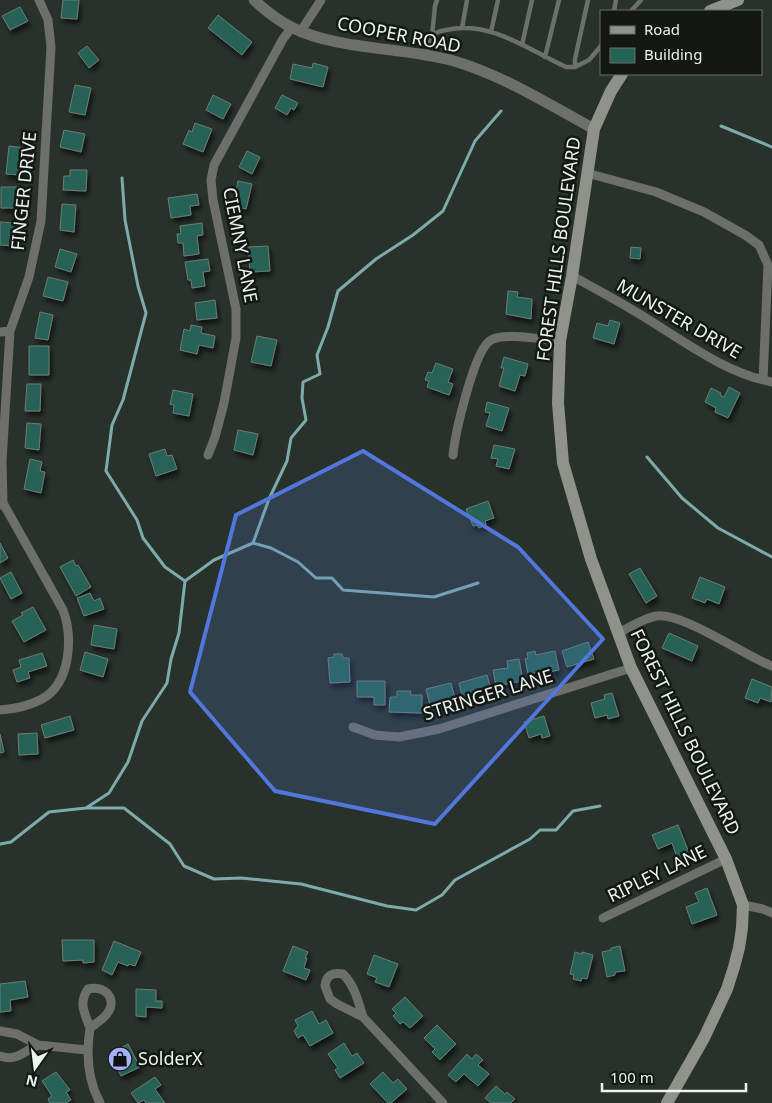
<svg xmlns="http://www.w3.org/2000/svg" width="772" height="1103" font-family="'Noto Sans',sans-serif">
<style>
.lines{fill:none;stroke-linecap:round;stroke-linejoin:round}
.stream{stroke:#7dabad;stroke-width:3}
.building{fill:#266357;stroke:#6d7b77;filter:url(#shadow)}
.service{stroke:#6c6f6a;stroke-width:4.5}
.minor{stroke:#6c6f6a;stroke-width:9}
.tertiary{stroke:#6c6f6a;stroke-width:11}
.secondary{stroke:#8e928a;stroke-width:12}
.marked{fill:#5177dd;fill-opacity:0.2;stroke:#5177dd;stroke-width:4;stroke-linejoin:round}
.labels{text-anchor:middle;stroke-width:5;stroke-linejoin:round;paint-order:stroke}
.street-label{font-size:18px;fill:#ecf2ed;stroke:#141815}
.poi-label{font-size:18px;fill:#ecf2ed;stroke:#141815;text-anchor:start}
</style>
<defs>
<filter id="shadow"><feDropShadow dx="2.5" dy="4.5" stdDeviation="2.5" flood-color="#0009"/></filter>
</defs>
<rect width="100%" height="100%" fill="#28322a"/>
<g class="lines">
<path class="stream" d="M721,126L772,147
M122,178L125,220L138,286L146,313L123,400L112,425L106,471L137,520L143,538L165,567L185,581
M647,457L682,498L718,528L772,557
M253,543L271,548L298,562L316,578H332L343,590L434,597L478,583
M87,808H124L170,844L184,866L214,879L241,878L301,884L387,906L416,910L442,895L455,880L530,839L540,830H556L573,811L600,806
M0,844L11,842L49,812L86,808L109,793L128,762L142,721L167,683L171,659L179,633L185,581L214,560L253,543L269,499L287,461L291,438L306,420L302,398L303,382L320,374L317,355L328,327L338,291L376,259L413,235L443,211L475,141L501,111"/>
</g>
<path class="building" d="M63,0H79L77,19L61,18Z
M20,7L28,21L10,30L2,16Z
M218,15L252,42L242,55L208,28Z
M87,46L99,60L89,68L78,53Z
M313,63L328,67L323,87L290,79L293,64L312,68Z
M75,85L91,88L85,115L69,112Z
M213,95L231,104L223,119L206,110Z
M282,95L298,103L294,110L291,108L287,115L275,108Z
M195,123L212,129L203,152L183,144L189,130L192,132Z
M64,130L85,134L81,152L60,147Z
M9,146L25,148L22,175L6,174Z
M247,151L260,157L252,174L239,167Z
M70,170H87L86,191L63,190L64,176H70Z
M238,181L252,184L246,209L233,206Z
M1,187H17L16,208H1Z
M197,194L199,205L190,206L191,215L171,218L168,198Z
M62,204L76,205L74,232L60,230Z
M0,222L15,223L14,246L0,245Z
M202,223L203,235L197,236L199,254L184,256L183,243H178L177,234H181L180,226Z
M268,246L270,271L250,272L248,247Z
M631,247L641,248L640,259L630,258Z
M60,249L77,254L71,272L55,267Z
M208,259L210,271L203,272L205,286L192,288L191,280H188L185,262Z
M48,277L68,282L63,301L43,296Z
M508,291L518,292L517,297L532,299L531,319L506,314Z
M215,300L217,318L197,320L195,303Z
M40,312L53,315L48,340L35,338Z
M610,320L620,323L614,344L593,338L597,323L608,326Z
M191,325L202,327L201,333L215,336L213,348L199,345L197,354L180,350L184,329L190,331Z
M257,336L277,340L271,366L251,362Z
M29,346H49V375H29Z
M504,357L528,364L525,376L520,375L515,391L499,386L504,368H501Z
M436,363L453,369L448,382L453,384L449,395L427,387L429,381L425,380L428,372L432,373Z
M27,384H41L40,411H25Z
M729,387L740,393L728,418L715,412L716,408L705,402L711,388L721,393L720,395L724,397Z
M173,390L193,394L189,416L173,413L174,405L170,404Z
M487,402L509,408L502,431L486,426L490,413L485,412Z
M27,423L41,424L39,450L25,448Z
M238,430L258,434L253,455L234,450Z
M494,445L515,449L509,469L496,466L498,459L491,458Z
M165,449L167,456L172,455L177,469L156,476L149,454Z
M30,459L42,462L40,471L45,472L41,493L24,489Z
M488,501L494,518L485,521L486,525L479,528L477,525L473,526L466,509Z
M0,543L8,558L0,563Z
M73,560L76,566L78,565L91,587L76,596L60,567Z
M640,568L657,596L646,603L629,574Z
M11,572L22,593L11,599L0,578Z
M700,577L725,587L719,604L707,599L705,603L692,598Z
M90,593L94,601L100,598L104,609L84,616L77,598Z
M33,607L46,630L24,642L12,621L23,615L21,613Z
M94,625L117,629L114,649L91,645Z
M669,633L698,646L692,661L662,648Z
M588,642L594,659L567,667L562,651Z
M535,651L536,655L555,651L559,670L549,672L548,670L528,674L525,659L528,658L527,653Z
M85,652L108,659L103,677L80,670Z
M42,653L47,666L28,672L30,678L17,682L13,670L21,667L19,660Z
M334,654H342L343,658H349L350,682L330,683L328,658L334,657Z
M519,659L523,681L496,686L493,670L508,668L507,661Z
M487,675L491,689L473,694L474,696L463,699L459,683Z
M752,679L772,687L771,702L760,698L758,703L745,698Z
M357,681H385V705H374V697H357Z
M451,683L456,702L445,704L444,701L430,705L426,689Z
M397,691H411L410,695H422V713L389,712L390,697H397Z
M612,693L619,716L608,719L607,715L595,718L591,703L605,699L604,695Z
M70,716L74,730L45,738L41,725Z
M544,716L550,736L542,738L541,734L529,738L524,722Z
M37,733L38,754L19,755L18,734Z
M0,734L4,752L0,753Z
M678,825L690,855L678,860L672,843L658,849L652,835Z
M707,888L717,915L692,924L686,907L699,902L695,893Z
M62,940H94V962L83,963V960L63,961Z
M114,941L141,952L135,966L129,964L128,966L118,962L112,975L102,970Z
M293,946L308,952L305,958H307L304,968L310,970L306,980L283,971Z
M620,946L625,971L615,972V975L607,977L602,952L611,950V948Z
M575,952L582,954V952L593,955L587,979L582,978L581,981L573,979L574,975L570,974Z
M374,955L398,964L389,987L375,982L377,978L367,974Z
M25,981L28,997L10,1000L11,1011L0,1012V984Z
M136,989L156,990V1001H162V1008L146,1007V1017L136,1016Z
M405,997L423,1016L410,1028L403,1022L400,1024L393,1016L396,1013L392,1009Z
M312,1011L319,1024L326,1020L333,1033L310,1046L303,1035L298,1038L294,1031L298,1026L295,1020Z
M437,1025L456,1044L440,1060L432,1052L435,1049L424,1038Z
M344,1043L352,1056L357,1053L364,1063L340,1078L335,1070L338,1068L328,1054Z
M128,1044L140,1067L121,1076L110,1054Z
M467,1054L472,1059L476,1054L483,1060L478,1065L489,1074L478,1086L464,1074L456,1082L448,1075Z
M56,1072L70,1090L66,1092L71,1100L66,1103H50L48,1099L52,1096L42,1081Z
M383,1072L393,1083L398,1079L407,1089L391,1103H388L370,1084Z
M155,1077L161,1085L155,1089L165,1103H146L144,1100L138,1103L131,1093Z
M496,1086L505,1094L507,1092L515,1099L511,1103H491L485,1098Z"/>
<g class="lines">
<path class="service" d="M614,11L616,0
M631,11L641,0
M462,28L467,0
M491,32L498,0
M432,36L435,6L437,0
M522,45L532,0
M427,54C428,49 429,40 433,36C436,31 442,31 446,30C490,20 529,50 566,67H575V59L588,0
M545,57L559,0
M575,67L589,60L601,46"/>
<path class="minor" d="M301,31L321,0
M587,173L656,192L704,212L745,235L759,245L768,265L763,380
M572,276C598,290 624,304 649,320C688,344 726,373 772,382
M0,332L10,331
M208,455L215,437L224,403L236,338V309L213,200L211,180L214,165L220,154L283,39L292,27
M453,455C455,435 474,349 491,340C506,332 543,340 560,341
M3,503L2,461L10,331L29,277L41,221L51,47L48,20L39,0
M0,505L3,503L63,610C73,637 71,683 42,699C29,706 14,709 0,710
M618,633C629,628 644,618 656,616C683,612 743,655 772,666
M353,727L375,735L399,737L439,729L631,668
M743,905L763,909L772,913
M603,918L726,859
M363,1017C358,1001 355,986 343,974C333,972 326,975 325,986L330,999L337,1004L363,1017L443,1103
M90,1028C85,1013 78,1004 88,989C105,985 119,999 106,1015C102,1020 95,1024 90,1028C86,1054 87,1079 100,1103
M0,1031L17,1034L38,1045L87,1050
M0,1056C16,1062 24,1051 38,1045"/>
<path class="tertiary" d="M254,0C265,10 277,20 291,27C336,50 403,47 454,61C502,75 550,105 594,129"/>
<path class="secondary" d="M710,11L738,0
M622,74L611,91L594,129L572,276L560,341L558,403L563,463L591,559L631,668L726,859L743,905L742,928L739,948L734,967L727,989L704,1038L667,1103"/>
</g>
<path class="marked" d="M363,451L518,547L603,639L435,824L275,791L190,692L236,515Z"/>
<defs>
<g id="shop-disc" transform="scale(1.25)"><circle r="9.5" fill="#a4b2fc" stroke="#141815"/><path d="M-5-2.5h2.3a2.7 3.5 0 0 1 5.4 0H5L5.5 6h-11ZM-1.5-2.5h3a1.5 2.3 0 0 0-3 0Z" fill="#111"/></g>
</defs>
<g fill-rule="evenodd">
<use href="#shop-disc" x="120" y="1059"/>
</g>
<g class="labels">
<g class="street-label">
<text transform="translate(399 35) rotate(11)" y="6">COOPER ROAD</text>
<text transform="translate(24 191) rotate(-84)" y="6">FINGER DRIVE</text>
<text transform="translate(240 245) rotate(79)" y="6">CIEMNY LANE</text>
<text transform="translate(559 249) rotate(-82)" y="6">FOREST HILLS BOULEVARD</text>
<text transform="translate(679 319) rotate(30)" y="6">MUNSTER DRIVE</text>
<text transform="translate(488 695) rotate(-17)" y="6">STRINGER LANE</text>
<text transform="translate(685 732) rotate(64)" y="6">FOREST HILLS BOULEVARD</text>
<text transform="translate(657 874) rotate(-26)" y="6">RIPLEY LANE</text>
</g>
<g class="poi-label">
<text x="138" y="1065">SolderX</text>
</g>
</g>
<rect x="600" y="10" width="162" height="65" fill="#141815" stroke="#6a6f6b"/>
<rect x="610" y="26" width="25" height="8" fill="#8e928a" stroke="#6a6f6b"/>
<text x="644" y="35" font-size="15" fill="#ecf2ed">Road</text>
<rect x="610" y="48" width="25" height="15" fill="#266357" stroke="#6a6f6b"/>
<text x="644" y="60" font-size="15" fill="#ecf2ed">Building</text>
<g transform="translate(35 1068) rotate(194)" stroke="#141815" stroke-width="4" paint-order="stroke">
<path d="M0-4L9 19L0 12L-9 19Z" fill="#ecf2ed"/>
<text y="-8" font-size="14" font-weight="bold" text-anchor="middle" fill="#ecf2ed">N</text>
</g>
<path d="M602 1083v8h144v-8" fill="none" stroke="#ecf2ed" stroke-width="2.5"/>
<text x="610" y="1083" font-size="15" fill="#ecf2ed" stroke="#141815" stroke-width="4" paint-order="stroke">100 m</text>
</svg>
